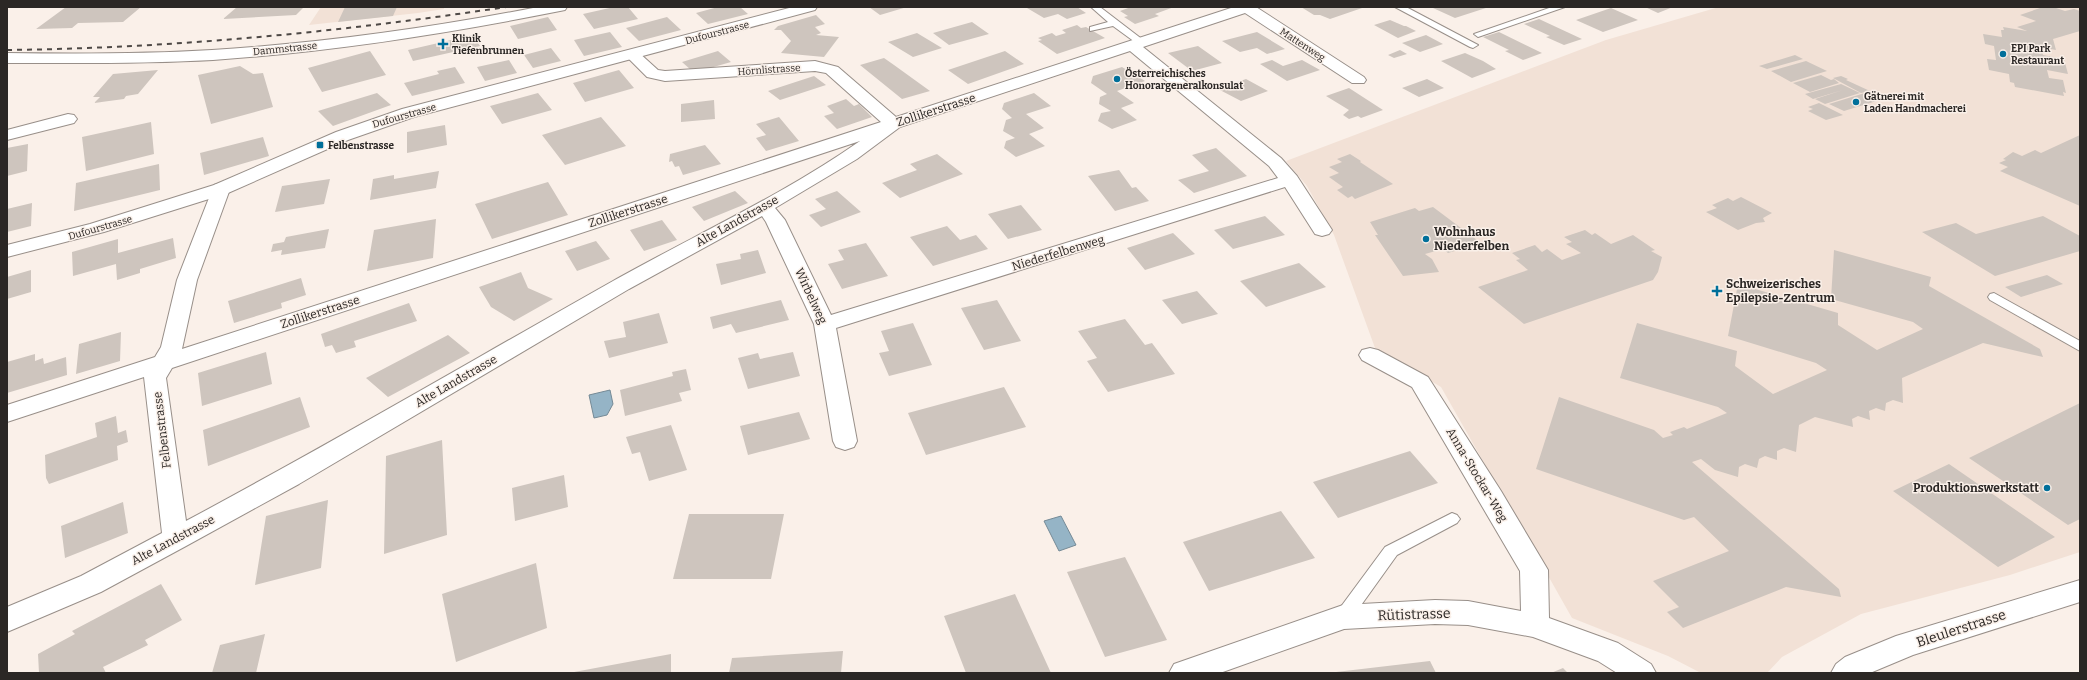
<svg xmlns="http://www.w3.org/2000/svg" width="2087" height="680" font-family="Bitter,serif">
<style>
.built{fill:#f2e1d6}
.water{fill:#95b4c6;stroke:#758a96}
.building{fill:#cec5be}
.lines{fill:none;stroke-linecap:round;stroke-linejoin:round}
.lane-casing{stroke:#988f89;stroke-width:2}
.street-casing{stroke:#988f89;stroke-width:2}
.secondary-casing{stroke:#988f89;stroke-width:2}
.lane{fill:#fff;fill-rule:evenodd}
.street{fill:#fff;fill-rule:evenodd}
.secondary{fill:#fff;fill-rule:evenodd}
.rail{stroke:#4e4946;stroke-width:2;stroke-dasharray:5 5;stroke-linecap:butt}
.poi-dot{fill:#006f9a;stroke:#faf0e9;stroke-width:1.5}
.labels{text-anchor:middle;stroke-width:3;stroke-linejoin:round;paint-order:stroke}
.far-street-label{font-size:10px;fill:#2b2725;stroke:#faf0e9}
.far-poi-label{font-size:10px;font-weight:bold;fill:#2b2725;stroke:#faf0e9;text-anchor:start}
.street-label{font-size:12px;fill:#2b2725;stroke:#faf0e9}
.poi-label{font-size:12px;font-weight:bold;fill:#2b2725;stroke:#faf0e9;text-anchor:start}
.near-street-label{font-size:14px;fill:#2b2725;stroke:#faf0e9}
</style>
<rect width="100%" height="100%" fill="#faf0e9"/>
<path class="built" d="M321,7H444V9L418,13L309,25Z
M1719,7H2080V552L2010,575L1861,614L1782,657L1767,673H1701L1668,656L1572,618L1441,387L1375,348L1334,235L1307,186L1286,161L1606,40Z"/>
<path class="water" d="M610,390L613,404L607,415L594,418L589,395Z
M1061,516L1076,545L1059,551L1044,521Z"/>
<path class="building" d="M66,7H141L123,22L78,23L72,28L36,29Z
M237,7H304L296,15L223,19Z
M345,7H397L393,16L338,22Z
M614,7H628L638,19L594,29L583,14Z
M718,7H740L748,14L708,24L696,13Z
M869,7H907L880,15Z
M1031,7H1077L1086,13L1067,19L1058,14L1044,18L1027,8Z
M1131,7H1174L1155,14L1159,16L1135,24L1124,17L1128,16L1120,11Z
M1301,7H1365L1330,19L1320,15H1314Z
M1436,7H1489L1455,18L1433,8Z
M1645,7H1673L1658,13Z
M2043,7H2053L2065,11L2074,9L2080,11V31L2053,39L2056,50L2041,47L2043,55L2064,59L2068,74L2047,70L2049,78L2063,80L2066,93L2063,92L2064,96L2015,87L2014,83L2010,82L2009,74L1989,70L1987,59L1996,60L1994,46L1985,44L1983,34L2002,37L2001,30H2004L2003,27L2027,31L2017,27L2036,21L2020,15Z
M1611,8L1638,20L1603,32L1576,20Z
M816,15L825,24L815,27L821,33L816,35L839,37L824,57L781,53L791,41L781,30H774L778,26Z
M548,17L557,30L518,39L510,26Z
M667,17L681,30L639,41L626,28Z
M1539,19L1582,39L1564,45L1546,37L1550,36L1524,24Z
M1390,20L1404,26H1406L1416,31L1398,38L1374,25Z
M972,22L989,34L949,45L933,33Z
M1077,25L1081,28L1086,27L1105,38L1057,54L1038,41L1042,40L1038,38L1052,33L1056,36L1066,33L1062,30Z
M610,32L622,47L584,56L574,40Z
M1257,32L1285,49L1267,54L1257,48L1240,52L1222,41Z
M1499,32L1542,53L1523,60L1505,51L1509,50L1483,37Z
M917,33L942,48L913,57L888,42Z
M473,35L480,46L413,61L408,50Z
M1426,35L1443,44L1420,52L1402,43Z
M1198,46L1222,63L1192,71L1168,53Z
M551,48L561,61L533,68L524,55Z
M1400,50L1407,54L1394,58L1388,55Z
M370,51L386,75L322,92L308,68Z
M718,51L731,62L703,70L700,68L691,70L682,62Z
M1005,51L1024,64L968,84L948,70Z
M1465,53L1483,61L1496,69L1472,78L1441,61Z
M1795,55L1803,59L1767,69L1759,66Z
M884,58L894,65L930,91L902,99L860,65Z
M509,60L517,73L485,81L477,67Z
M1272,60L1283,66L1302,60L1320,70L1287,81L1260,64Z
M1806,61L1827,71L1791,82L1771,71Z
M240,66L253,74L263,73L273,107L211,124L198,75Z
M455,67L465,83L412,96L404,83L439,74L437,71Z
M1122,67L1145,81L1117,91L1134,103L1121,108L1137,120L1112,129L1098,121L1101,113L1111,111L1099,104L1100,97L1107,94L1091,83L1093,76Z
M158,70L138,94L126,96L124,99L94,103L100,97H93L113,74Z
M619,70L634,88L585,102L573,83Z
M1821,75L1831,80L1834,79L1839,83L1810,92L1793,83Z
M814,76L826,85L780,100L768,91Z
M1841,76L1848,79L1846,80L1870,91L1861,93L1833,78Z
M1246,79L1268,91L1241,101L1218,89Z
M1427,79L1444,88L1419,97L1402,88Z
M1841,84L1860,93L1825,104L1815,99L1843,90L1813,99L1805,94Z
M1349,88L1383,110L1361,118L1358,116L1349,119L1343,115L1349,110L1326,96Z
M1868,92L1883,99L1844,111L1829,104Z
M377,93L391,105L333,126L318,111Z
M538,93L552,110L502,124L490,106Z
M1034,93L1051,106L1026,114L1044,128L1029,134L1045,146L1016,157L1004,148L1006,141L1015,138L1003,131L1006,120L1012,118L1002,109L1004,103Z
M846,99L854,106L859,104L872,117L837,129L824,116L834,113L827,106Z
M714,100L715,119L681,122V104Z
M1819,103L1843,115L1826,120L1808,111L1813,109L1808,107Z
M601,117L626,146L565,165L542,135Z
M779,117L799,141L766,151L756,138L766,135L756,124Z
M151,122L154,154L86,171L82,137Z
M445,125L447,145L407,153V132Z
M2080,135V206L2000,171L2008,167L1999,163L2006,160L2003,159L2013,152L2022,156L2035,150L2041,153Z
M263,137L269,156L204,175L200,153Z
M28,144L27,171L7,176V148Z
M705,145L721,164L683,175L679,166L675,167L672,161L669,162L670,154Z
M1216,148L1247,176L1194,193L1178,180L1209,171L1192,155Z
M937,154L963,174L900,198L882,183L917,170L910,164Z
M1350,154L1361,161L1360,162L1393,184L1355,199L1352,196L1348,198L1337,190L1343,187L1329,177L1339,173L1329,167L1342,162L1337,159Z
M159,164L160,190L74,211L76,183Z
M1119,170L1132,188L1136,187L1149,201L1115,211L1088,176Z
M439,171L436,188L370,200L373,179L394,175V179Z
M330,179L324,204L275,212L282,186Z
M548,182L568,215L492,239L475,204Z
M735,191L748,203L704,221L692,207Z
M837,191L861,212L821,227L809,215L826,209L815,199Z
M1741,197L1772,213L1763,218L1765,222L1756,223L1738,230L1706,212L1717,208L1712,205L1728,198L1733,201Z
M32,203L31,226L7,232V209Z
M1021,205L1042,230L1008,239L988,214Z
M1433,207L1481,243L1448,253L1443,249L1425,254L1432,259L1439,272L1403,276L1375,235H1378L1370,222L1415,208L1419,211Z
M1265,216L1285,235L1233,249L1214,230Z
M2043,216L2080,236V251L1995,276L1922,232L1956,223L1976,234Z
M436,219L433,258L367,271L374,230Z
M662,220L677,240L644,251L630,230Z
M947,226L960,240L976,235L988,249L933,266L910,237Z
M329,229L325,248L281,255L282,250L271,252L273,244L284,242L286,237Z
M1585,230L1592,235L1595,233L1611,244L1633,235L1655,250L1651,251L1662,257L1658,272L1653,280L1524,324L1478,287L1528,270L1516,260L1520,259L1512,253L1535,245L1542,252L1547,249L1562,260L1581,253L1566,244L1572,242L1564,237Z
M1173,233L1195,254L1145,270L1127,248Z
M173,238L176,258L140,269V273L117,280L116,264L73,276L72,252L118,239V253Z
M596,241L610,259L577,271L565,251Z
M866,243L888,276L842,289L828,264L844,260L838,250Z
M758,250L766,273L721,285L716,264L741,259L740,254Z
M1834,250L1931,277L1929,286L2040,349L2043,357L1983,343L1902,378L1903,403L1893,400L1886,403L1885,411L1876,408L1869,411L1870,420L1858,416L1852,419L1853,427L1815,417L1799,425L1796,452L1784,448L1777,451V460L1765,456L1759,459L1757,468L1745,464L1739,467L1738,477L1715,470L1701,459L1692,462L1839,589L1841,597L1786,587L1683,628L1667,612L1679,607L1653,581L1729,551L1694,517L1684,520L1536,469L1559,397L1654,430L1663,438L1673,435L1670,432L1684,427L1687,429L1727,413L1718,407L1620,378L1637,323L1737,351L1735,366L1773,394L1827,370L1816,363L1728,336L1738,284L1838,313V325L1877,350L1923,329L1913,322L1831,299Z
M1299,263L1326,287L1266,307L1240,281Z
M31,270V292L7,299V277Z
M521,272L528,288L553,299L514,321L491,307L479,287Z
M2047,275L2063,284L2021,297L2005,287Z
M301,278L306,295L281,303L282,308L234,323L228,301Z
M1197,291L1218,314L1182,324L1162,300Z
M781,300L789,320L736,333L731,324L713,329L710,317Z
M997,300L1021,341L984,350L961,308Z
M409,303L417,321L354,341L356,347L336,353L332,345L325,347L321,334Z
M659,313L668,343L609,358L604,341L626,337L623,322Z
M1125,319L1145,345L1152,343L1175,374L1108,392L1087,361L1097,358L1078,331Z
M913,323L932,365L889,376L879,353L889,351L881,331Z
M121,332L120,361L76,374L79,344Z
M448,335L470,353L388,397L366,378Z
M266,352L272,384L202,406L198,373Z
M793,352L800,376L748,389L738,358L758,353L760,359Z
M35,354V361L43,358L44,364L66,357L67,375L7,393V362Z
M686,369L691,390L679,393L682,401L625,416L620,390L673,376L672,372Z
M1004,387L1026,427L926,455L908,413Z
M300,397L310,427L208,466L203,430Z
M2080,403V519L2068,525L1969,458Z
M799,412L810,439L748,455L740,426Z
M116,416L118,433L126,430L128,442L117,446L118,460L49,484L46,478L45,455L97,437L95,423Z
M671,425L687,470L649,481L640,452L632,454L626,437Z
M442,440L447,535L384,554L386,456Z
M1410,451L1438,483L1338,518L1313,482Z
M1949,464L2055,537L1998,567L1893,491Z
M564,475L568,507L515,521L512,488Z
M328,500L321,568L255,585L266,516Z
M123,502L128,533L65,558L61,526Z
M1281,511L1315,558L1209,591L1183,542Z
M689,514H784L771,579H673Z
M1125,557L1167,640L1105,657L1067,572Z
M536,563L547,628L456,662L442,594Z
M161,584L182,620L145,640L148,645L103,667L106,673H39L38,654L75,634L72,631Z
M1015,594L1051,673H966L944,616Z
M265,634L256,673H212L220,645Z
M843,651L841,673H729L732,658Z
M671,654V673H574V672Z
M1430,661L1436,673H1336V672Z
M1563,668L1568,673H1551Z"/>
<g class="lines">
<g class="lane-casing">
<path id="lane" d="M1091,7H1100L1147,43L1142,46L1139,45L1113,26L1090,31V27L1108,22Z
M1395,7H1406L1478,45L1473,48L1470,47Z
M1552,7H1565L1481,36L1478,37L1474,34Z
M1994,293L2080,341V351L1990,300L1988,297L1990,294Z
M1452,513L1457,515L1460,519L1457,523L1397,555L1349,622L1343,624L1337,622L1335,617L1337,612L1385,547Z"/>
</g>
<g class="street-casing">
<path id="street" d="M538,7H567L565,10L560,11C445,34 329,52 213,60C144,64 76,63 7,63V53C75,54 144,54 212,50C321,43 431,28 538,7Z
M1234,7H1256L1364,77L1366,80L1364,83H1352L1245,13L1143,47L1281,158L1297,176L1332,230L1329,234L1322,236L1315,234L1285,187L836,328L857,441L854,447L845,450L836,447L833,441L814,324L766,222L762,216L629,289L299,484L186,546L101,592L7,632V607L81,576L162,533L144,377L7,422V405L155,357L161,347L177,280L214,185L221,183L228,185L230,189L197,280L182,349L881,122L826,73L815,71L665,81L647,77L624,54L627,51H637L658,70L665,71L815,61L838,67L896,117ZM1130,51L1269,166L1278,178L831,315L785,220L775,208L857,159L900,127ZM860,141C783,195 695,235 613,281C471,361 330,444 186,521L166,378L172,368Z
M68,114L74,115L77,119L74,123L7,140V130Z
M1370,348L1378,350L1428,377L1501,491L1548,570L1549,618L1618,643L1651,664L1656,673H1617L1598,661L1533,637L1468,625L1435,624L1344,629L1220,673H1169L1174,664L1343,605L1435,600L1468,601L1521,611L1520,571L1412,387L1362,360L1359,355L1362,350Z
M2080,580V602L1913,655L1870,673H1831L1836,664L1845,657L1896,636Z"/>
</g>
<g class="secondary-casing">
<path id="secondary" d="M793,7H817L815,10L414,117L348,140L228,193L104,232L7,257V245L90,224L214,185L336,132L402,109Z"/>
</g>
<use href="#lane" class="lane"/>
<use href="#street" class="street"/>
<use href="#secondary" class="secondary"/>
<path class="rail" d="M7,50C175,48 340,32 506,7"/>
</g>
<g class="poi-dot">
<path d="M441 38h4v4h4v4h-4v4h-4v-4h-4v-4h4z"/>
<circle cx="2003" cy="54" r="4"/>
<circle cx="1117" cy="79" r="4"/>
<circle cx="1856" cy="102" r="4"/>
<rect x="316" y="141" width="8" height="8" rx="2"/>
<circle cx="1426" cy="239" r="4"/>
<path d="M1715 285h4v4h4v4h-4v4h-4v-4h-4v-4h4z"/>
<circle cx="2047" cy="488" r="4"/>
</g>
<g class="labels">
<g class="far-street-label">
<text transform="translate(717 32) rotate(-15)" y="4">Dufourstrasse</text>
<text transform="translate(1303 44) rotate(33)" y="4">Mattenweg</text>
<text transform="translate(285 48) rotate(-6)" y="4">Dammstrasse</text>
<text transform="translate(769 69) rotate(-4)" y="4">Hörnlistrasse</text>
<text transform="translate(404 115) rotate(-16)" y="4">Dufourstrasse</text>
<text transform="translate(100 227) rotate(-16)" y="4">Dufourstrasse</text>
</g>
<g class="far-poi-label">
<text x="452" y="42">Klinik<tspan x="452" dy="12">Tiefenbrunnen</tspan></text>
<text x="2011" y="52">EPI Park<tspan x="2011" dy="12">Restaurant</tspan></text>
<text x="1125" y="77">Österreichisches<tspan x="1125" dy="12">Honorargeneralkonsulat</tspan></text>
<text x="1864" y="100">Gätnerei mit<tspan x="1864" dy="12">Laden Handmacherei</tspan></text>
<text x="328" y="149">Felbenstrasse</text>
</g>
<g class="street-label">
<text transform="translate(936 110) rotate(-18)" y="4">Zollikerstrasse</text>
<text transform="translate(628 211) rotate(-18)" y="4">Zollikerstrasse</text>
<text transform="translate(737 221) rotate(-29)" y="4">Alte Landstrasse</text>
<text transform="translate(1058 253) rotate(-17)" y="4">Niederfelbenweg</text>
<text transform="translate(811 296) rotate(65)" y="4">Wirbelweg</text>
<text transform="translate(320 312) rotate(-18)" y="4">Zollikerstrasse</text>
<text transform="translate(456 381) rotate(-30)" y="4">Alte Landstrasse</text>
<text transform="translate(162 430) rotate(-97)" y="4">Felbenstrasse</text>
<text transform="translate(1477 475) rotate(59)" y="4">Anna-Stockar-Weg</text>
<text transform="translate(173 540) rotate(-28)" y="4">Alte Landstrasse</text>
</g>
<g class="poi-label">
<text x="1434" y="236">Wohnhaus<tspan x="1434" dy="14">Niederfelben</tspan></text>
<text x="1726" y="288">Schweizerisches<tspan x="1726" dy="14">Epilepsie-Zentrum</tspan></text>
<text x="2039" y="492" text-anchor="end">Produktionswerkstatt</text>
</g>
<g class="near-street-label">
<text transform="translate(1414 614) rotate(-2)" y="5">Rütistrasse</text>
<text transform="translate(1961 628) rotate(-18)" y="5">Bleulerstrasse</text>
</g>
</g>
<rect width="2087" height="680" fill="none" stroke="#2b2725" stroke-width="16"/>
</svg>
